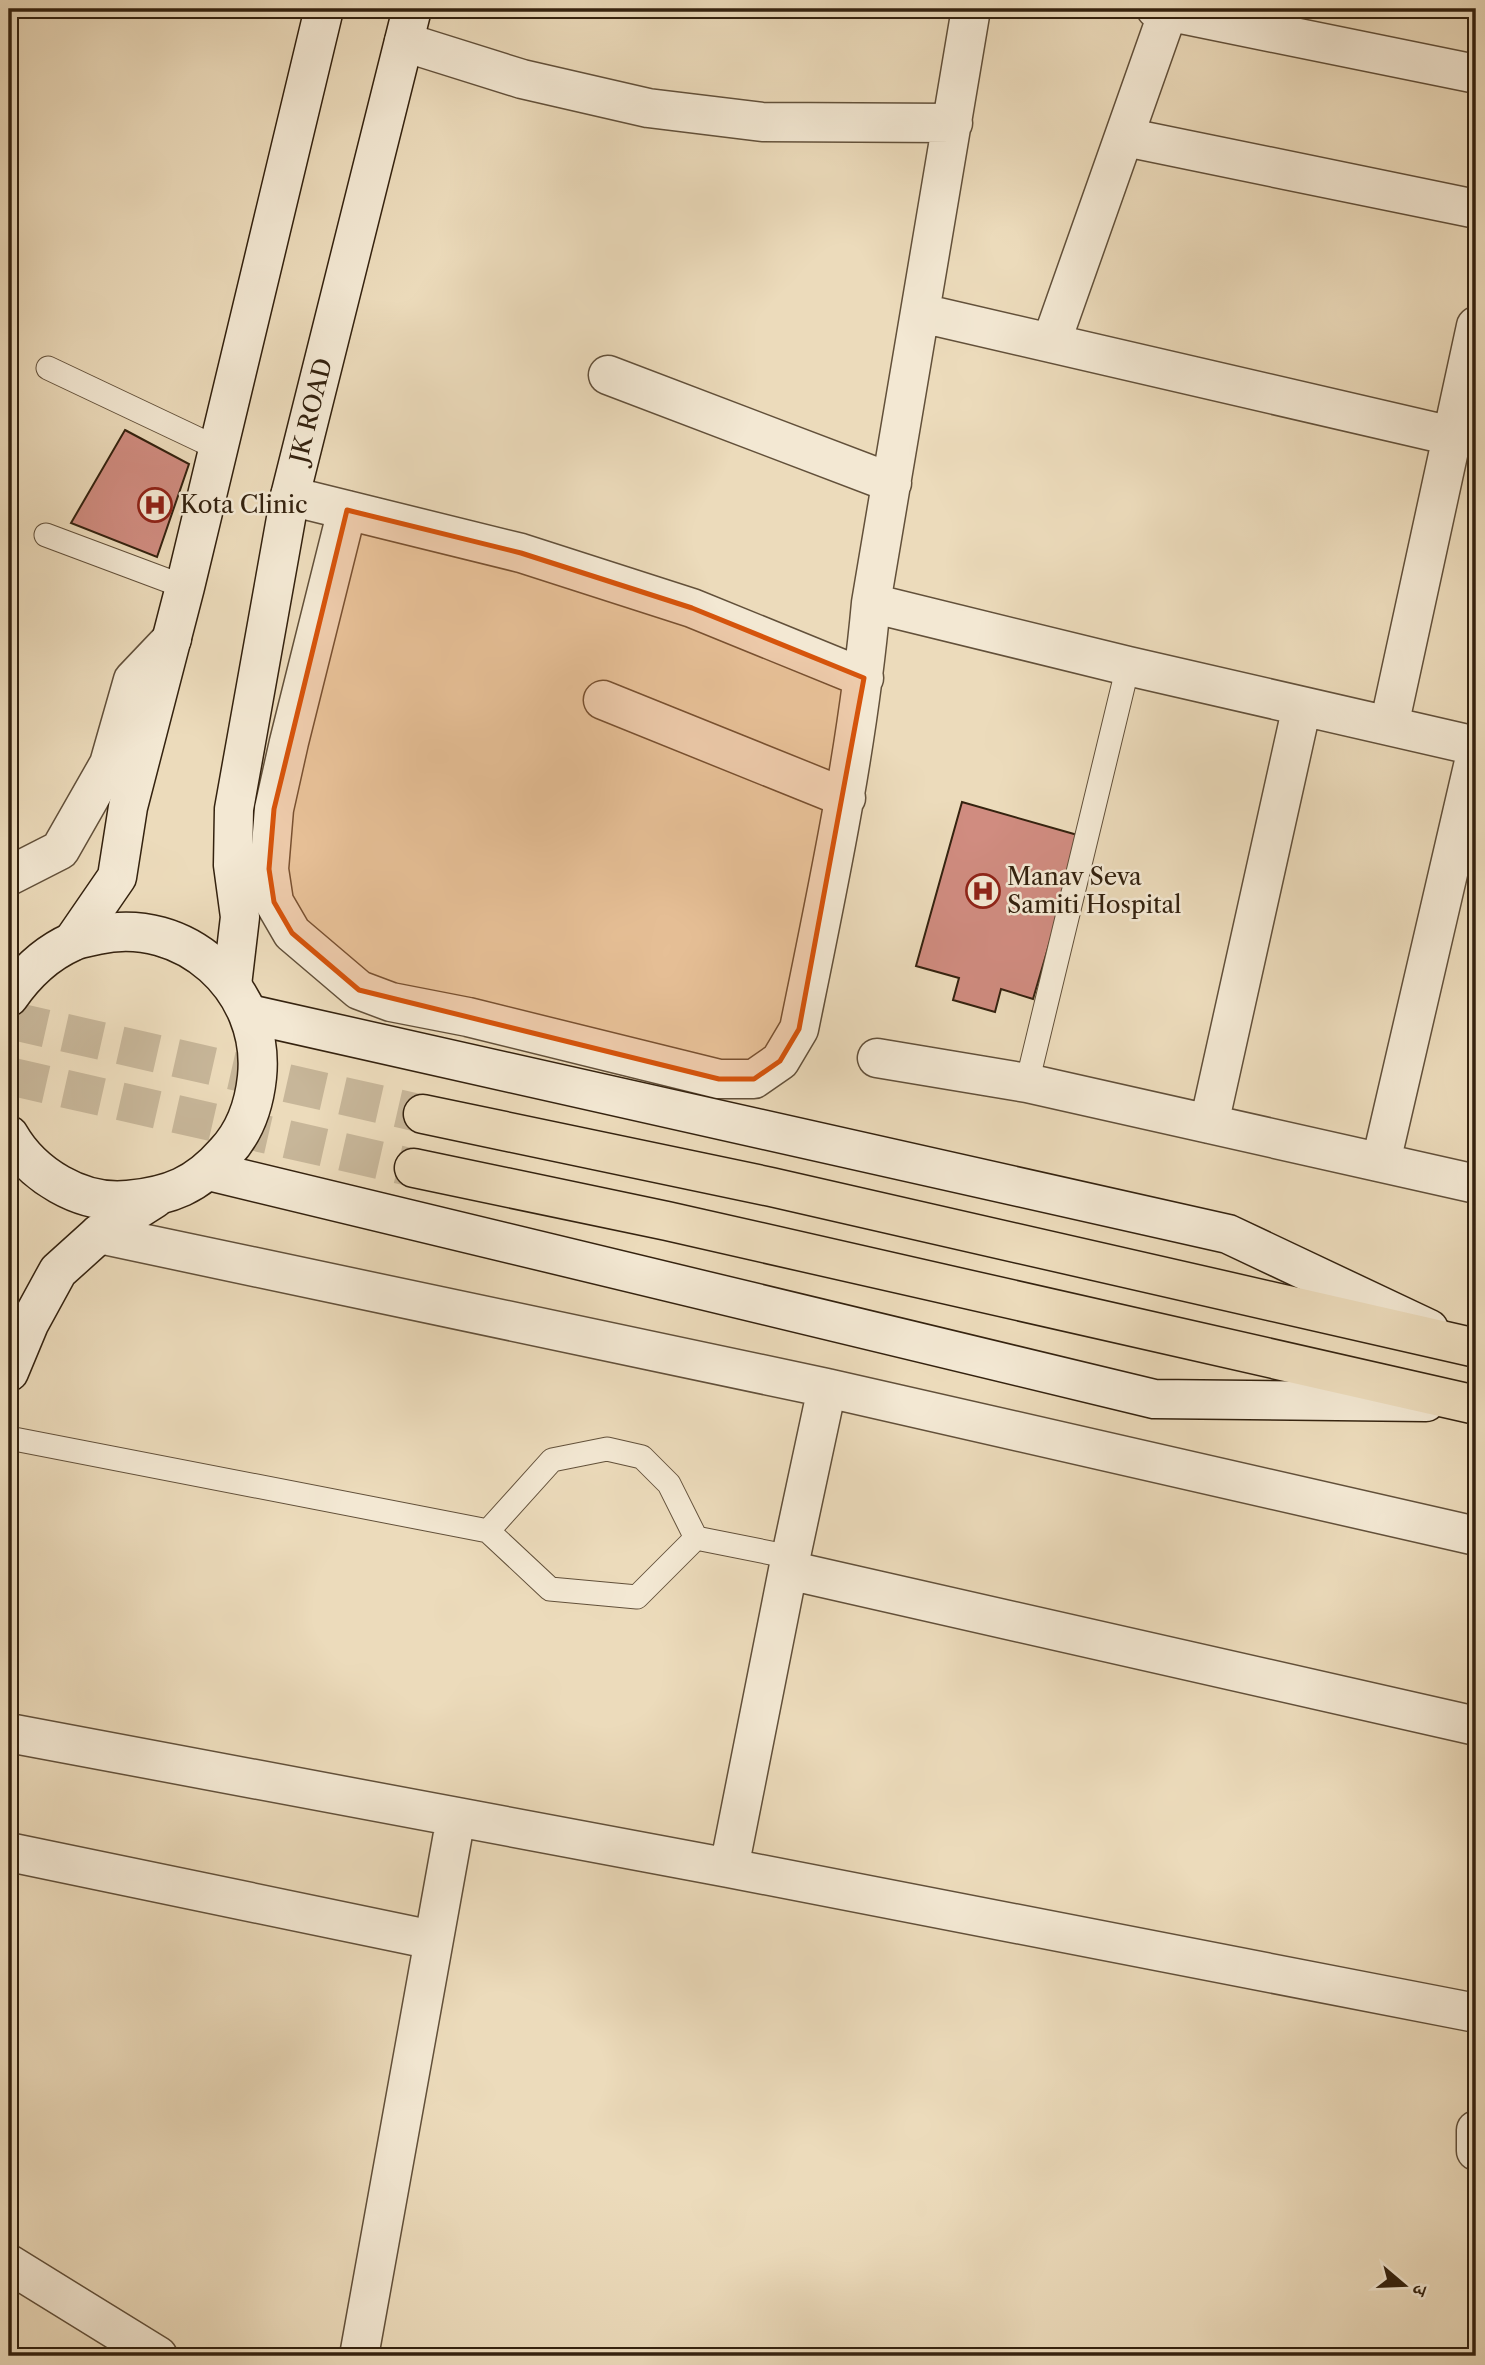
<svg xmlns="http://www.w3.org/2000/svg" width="1485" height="2365" font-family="'Libre Caslon Text','Noto Serif Devanagari',serif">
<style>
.building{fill:#d08c80;stroke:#34220f;stroke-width:2}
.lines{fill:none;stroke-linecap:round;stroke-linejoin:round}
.primary-tunnel{stroke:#c7b699;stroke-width:38;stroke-dasharray:38 19;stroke-linecap:butt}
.lane-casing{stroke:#62503a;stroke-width:25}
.street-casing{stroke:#62503a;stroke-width:41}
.secondary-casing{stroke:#34220f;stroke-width:41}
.primary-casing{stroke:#34220f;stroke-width:41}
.lane{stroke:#f3e8d3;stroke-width:23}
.street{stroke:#f3e8d3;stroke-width:38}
.secondary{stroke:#f3e8d3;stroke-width:38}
.primary{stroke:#ecdbbb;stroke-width:38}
.marked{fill:#d6540c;fill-opacity:0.2;stroke:#d6540c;stroke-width:5;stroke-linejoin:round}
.labels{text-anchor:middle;stroke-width:5;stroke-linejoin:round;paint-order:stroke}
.street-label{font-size:24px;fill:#34220f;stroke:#f3e8d3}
.poi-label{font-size:24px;fill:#34220f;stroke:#f3e8d3;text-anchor:start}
</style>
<rect width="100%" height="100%" fill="#ecdbbb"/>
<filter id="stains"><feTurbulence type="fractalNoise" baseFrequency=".00286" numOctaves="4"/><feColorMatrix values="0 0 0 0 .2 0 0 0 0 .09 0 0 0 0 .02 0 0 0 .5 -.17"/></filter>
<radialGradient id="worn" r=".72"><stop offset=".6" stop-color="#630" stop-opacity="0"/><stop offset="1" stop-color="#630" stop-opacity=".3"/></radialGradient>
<path class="building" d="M125,430L189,464L157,557L71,523Z
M962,802L1081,836L1033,999L1001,989L995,1012L953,1000L959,978L916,966Z"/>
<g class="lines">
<path class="primary-tunnel" d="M9,1020L423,1114
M9,1076L414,1168"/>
<g class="lane-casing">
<path id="lane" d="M48,368L217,448
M46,535L185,587
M1027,1083L1128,666
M9,1438L488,1531
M696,1538L669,1484L642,1457L607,1449L552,1460L488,1531L550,1589L637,1597L696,1538L791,1557"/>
</g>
<g class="street-casing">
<path id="street" d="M1156,9L1476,74
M404,42L522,79L648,108L762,122L953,123
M1125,137L1476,209
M921,313L1452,436
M1051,343L1169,9
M608,375L892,483
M290,496L521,553L692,608L864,678
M347,510L289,742L274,809L269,869L274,902L292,933L359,990L391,1002L468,1017L719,1079H754L780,1061L799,1029C828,887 858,747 871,603L971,9
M871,603L1128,666L1476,746
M603,700L846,798
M1389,726L1476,326
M9,876L60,850L109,764L133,680L172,639
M877,1058L1027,1083L1476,1184
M1209,1124L1302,706
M1381,1162L1476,753
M99,1234L827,1388L1476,1536
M788,1570L1476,1726
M9,1733L729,1868L1476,2013
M9,1852L433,1940
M729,1868L788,1570L827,1388
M1476,2130V2151
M9,2264L158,2356
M359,2356L456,1817"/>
</g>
<g class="secondary-casing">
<g id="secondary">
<path d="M73,941L117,877L128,807L185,587L324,9"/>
<path id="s1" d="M232,985L240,917L233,865L234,809L290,496L412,9"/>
<path d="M9,997C25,974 45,954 72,942C79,938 89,937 97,935C184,915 266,989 257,1077C254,1106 245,1132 225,1153C197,1185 170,1196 128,1200C81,1205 32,1175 9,1135"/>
<path d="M249,1014L1228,1234L1429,1329"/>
<path d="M209,1171L1154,1399L1426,1402"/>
<path d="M9,1372L29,1324L58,1271L99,1234L154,1199"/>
</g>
</g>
<g class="primary-casing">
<path id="primary" d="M423,1114L771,1187L1476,1348
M414,1168L667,1221L1476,1405"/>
</g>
<use href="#lane" class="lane"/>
<use href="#street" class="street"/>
<use href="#secondary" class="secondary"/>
<use href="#primary" class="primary"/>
</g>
<path class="marked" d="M347,510L521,553L692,608L864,678L799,1029L780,1061L754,1079H719L359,990L292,933L274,902L269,869L274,809Z"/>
<defs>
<g id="hospital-ring" transform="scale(1.75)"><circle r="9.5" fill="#f3e8d3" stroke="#8f2418" stroke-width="1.5"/><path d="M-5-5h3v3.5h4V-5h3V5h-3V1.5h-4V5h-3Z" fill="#8f2418"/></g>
</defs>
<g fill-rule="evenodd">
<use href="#hospital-ring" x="155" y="505"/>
<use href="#hospital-ring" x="983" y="891"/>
</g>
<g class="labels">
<g class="street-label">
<text dy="8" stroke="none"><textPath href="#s1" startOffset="583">JK ROAD</textPath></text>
</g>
<g class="poi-label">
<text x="180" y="513">Kota Clinic</text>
<text x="1007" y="885">Manav Seva<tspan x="1007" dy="28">Samiti Hospital</tspan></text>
</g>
</g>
<rect width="1485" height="2365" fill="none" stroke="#ecdbbb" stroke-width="35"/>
<rect x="10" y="10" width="1464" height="2344" fill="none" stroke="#34220f" stroke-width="3.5"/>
<rect x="18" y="18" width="1450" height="2330" fill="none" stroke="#34220f" stroke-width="2"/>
<g transform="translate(1404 2285) rotate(109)" stroke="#f3e8d3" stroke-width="5" paint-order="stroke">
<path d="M0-5L12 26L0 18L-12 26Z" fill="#34220f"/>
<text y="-10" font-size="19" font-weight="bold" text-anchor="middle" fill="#34220f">उ</text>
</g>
<rect width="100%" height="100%" filter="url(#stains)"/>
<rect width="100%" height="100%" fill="url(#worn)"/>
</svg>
